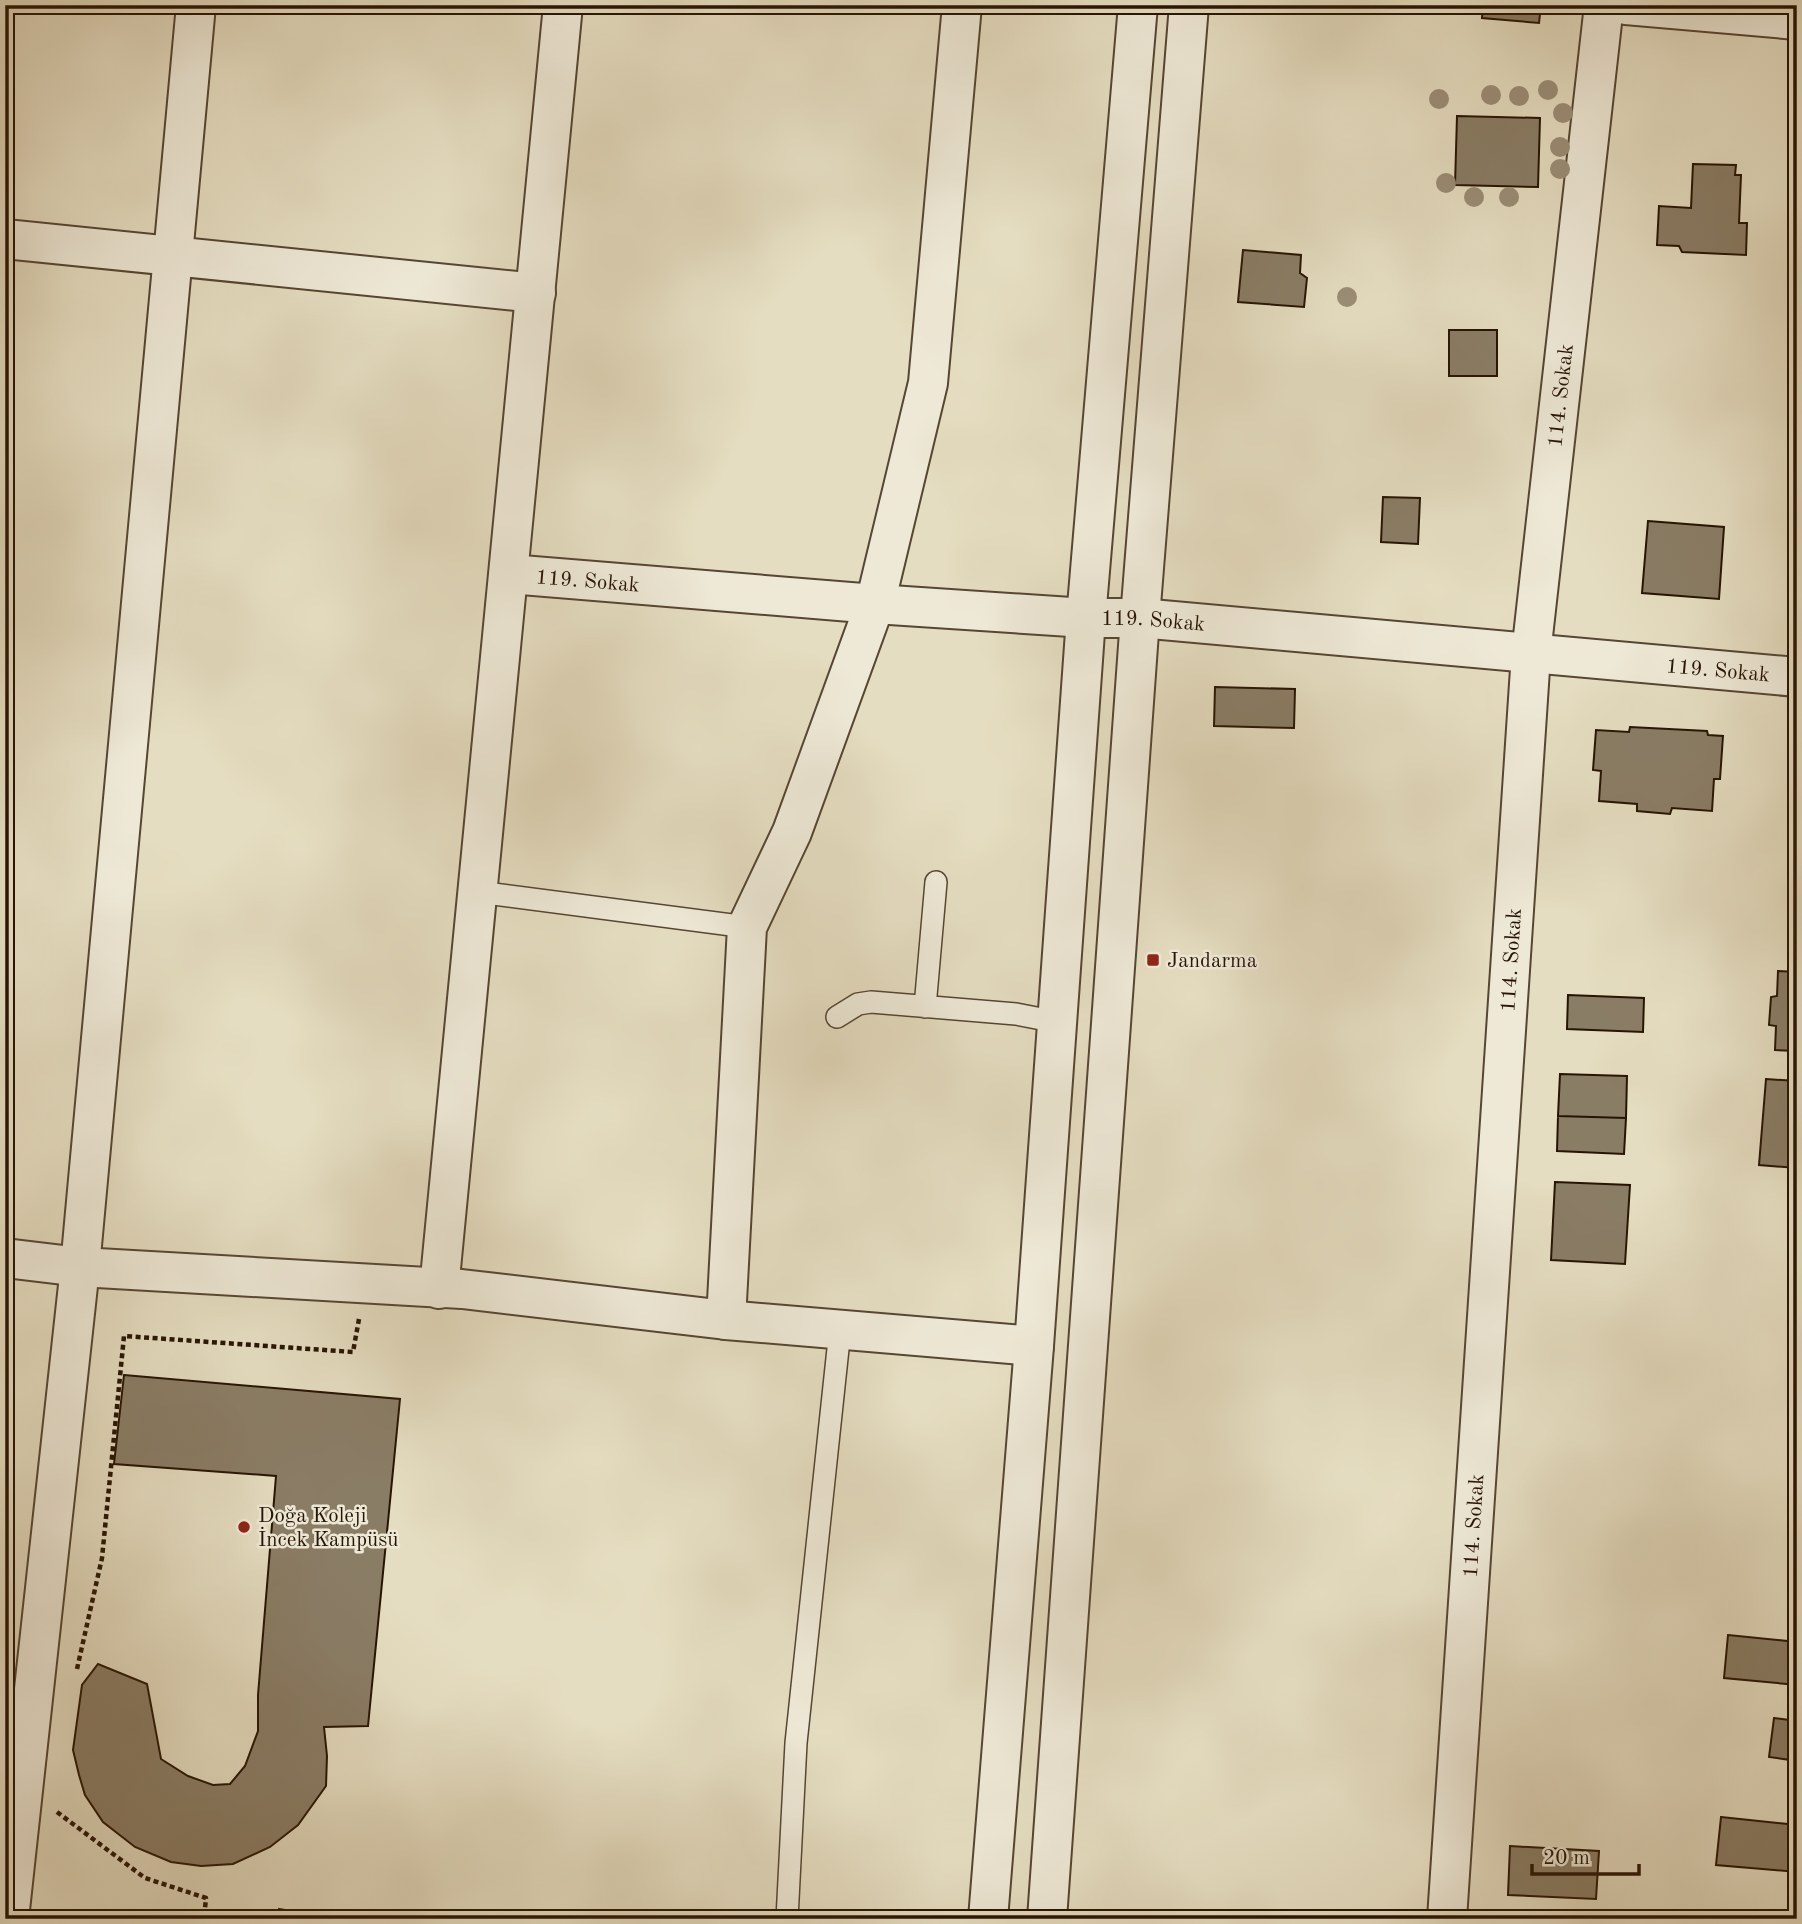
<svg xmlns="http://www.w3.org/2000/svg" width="1802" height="1924" font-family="'Old Standard TT',serif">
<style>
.building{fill:#8a7d66;stroke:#271404;stroke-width:2}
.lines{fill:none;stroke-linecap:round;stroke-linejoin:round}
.lane-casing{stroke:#564633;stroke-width:24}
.street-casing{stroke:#564633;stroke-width:42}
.path{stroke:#271404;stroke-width:4.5;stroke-dasharray:5 3.5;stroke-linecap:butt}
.lane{stroke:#eee9d7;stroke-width:21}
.street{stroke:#eee9d7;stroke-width:38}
.tree{fill:#9b8e77}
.poi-dot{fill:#8f2418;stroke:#eee9d7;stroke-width:2.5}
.labels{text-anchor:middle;stroke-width:5;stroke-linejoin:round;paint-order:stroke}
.street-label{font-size:21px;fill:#271404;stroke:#eee9d7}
.poi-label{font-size:21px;fill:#271404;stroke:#eee9d7;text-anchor:start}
</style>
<rect width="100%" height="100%" fill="#e5ddc1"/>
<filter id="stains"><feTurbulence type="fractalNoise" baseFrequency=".00286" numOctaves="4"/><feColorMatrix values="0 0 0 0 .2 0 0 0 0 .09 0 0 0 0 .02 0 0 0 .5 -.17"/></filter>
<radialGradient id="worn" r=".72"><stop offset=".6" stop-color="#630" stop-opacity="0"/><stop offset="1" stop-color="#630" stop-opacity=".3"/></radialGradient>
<path class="building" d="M1483,5H1541L1539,23L1482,18Z
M1457,116L1540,118L1538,187L1455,185Z
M1693,164L1736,165L1735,175H1741L1739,223H1747L1746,255L1682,252L1679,246L1657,245L1659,206L1691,208Z
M1243,250L1301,255L1300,273L1307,278L1304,307L1238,302Z
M1449,330H1497V376H1449Z
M1383,497L1420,498L1418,544L1381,542Z
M1648,521L1724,527L1719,599L1642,593Z
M1215,687L1295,689L1294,728L1214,726Z
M1630,727L1707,731L1708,735L1723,736L1720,779H1714L1712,811L1672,808L1670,814L1637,811V804L1599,801L1601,771L1593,770L1596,730L1629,732Z
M1794,736L1797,737V776L1790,775Z
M1790,775L1797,776V807L1788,806Z
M1778,971L1797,972V1051L1775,1050L1776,1026L1769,1025L1771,997L1777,996Z
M1568,995L1644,998L1643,1032L1567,1029Z
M1560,1074L1627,1076L1626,1118L1558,1116Z
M1766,1079L1797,1081V1168L1759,1165Z
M1558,1116L1626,1118L1624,1154L1557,1151Z
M1555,1182L1630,1185L1625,1264L1551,1260Z
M124,1375L400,1399L368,1726L324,1727L327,1756L326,1786L298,1825L270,1847L233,1864L201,1866L171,1862L135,1847L103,1822L85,1795L79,1775L73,1750L82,1685L98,1664L147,1684L161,1759L188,1776L213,1785L230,1784L245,1766L258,1731V1695L276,1476L114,1464Z
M1728,1635L1797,1642V1685L1724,1678Z
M1774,1718L1797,1721V1761L1769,1757Z
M1721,1817L1797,1825V1872L1716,1865Z
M1510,1846L1599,1851L1596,1899L1508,1895Z
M279,1909L339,1919H276Z"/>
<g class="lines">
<g class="lane-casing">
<path id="lane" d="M478,892L747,927
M925,1007L936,882
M837,1017L858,1004L871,1002L1016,1014L1057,1022
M787,1919L796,1743L840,1330"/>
</g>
<g class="street-casing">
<g id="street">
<path d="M1626,5L1797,20"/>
<path d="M5,239L536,293"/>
<path id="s1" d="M509,574L875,604L1086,618H1140L1797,677"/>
<path d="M5,1258L80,1267L462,1289L726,1320L1034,1346"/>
<path d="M439,1289L563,5"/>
<path d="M726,1320L747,927L792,832L875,604L928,383L962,5"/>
<path d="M9,1919L80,1267L196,5"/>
<path d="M988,1919L1034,1346L1086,618L1138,5"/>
<path d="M1047,1919L1140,618L1189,5"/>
<path id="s2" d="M1447,1919L1531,654L1604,5"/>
</g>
</g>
<path class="path" d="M77,1669L102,1558L124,1336L353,1352L359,1319
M57,1812L145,1878L206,1898L204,1919"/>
<use href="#lane" class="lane"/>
<use href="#street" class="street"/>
</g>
<g class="tree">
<circle cx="1548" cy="90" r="10"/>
<circle cx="1491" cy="95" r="10"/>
<circle cx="1519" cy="96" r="10"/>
<circle cx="1439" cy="99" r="10"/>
<circle cx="1563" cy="113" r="10"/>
<circle cx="1560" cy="147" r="10"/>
<circle cx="1560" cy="169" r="10"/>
<circle cx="1446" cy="183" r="10"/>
<circle cx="1474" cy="197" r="10"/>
<circle cx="1509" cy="197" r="10"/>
<circle cx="1347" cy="297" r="10"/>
</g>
<g class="poi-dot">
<rect x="1146" y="953" width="14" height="14" rx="3.5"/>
<circle cx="244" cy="1527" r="7"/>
</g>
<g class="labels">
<g class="street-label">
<text dy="7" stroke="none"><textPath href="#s2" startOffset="1528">114. Sokak</textPath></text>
<text dy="7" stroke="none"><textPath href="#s1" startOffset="79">119. Sokak</textPath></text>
<text dy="7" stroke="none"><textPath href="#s1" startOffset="646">119. Sokak</textPath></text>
<text dy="7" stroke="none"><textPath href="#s1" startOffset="1213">119. Sokak</textPath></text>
<text dy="7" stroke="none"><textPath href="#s2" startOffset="961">114. Sokak</textPath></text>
<text dy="7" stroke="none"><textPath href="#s2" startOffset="394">114. Sokak</textPath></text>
</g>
<g class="poi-label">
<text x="1167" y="967">Jandarma</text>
<text x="258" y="1522">Doğa Koleji<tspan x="258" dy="24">İncek Kampüsü</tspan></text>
</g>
</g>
<rect width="1802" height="1924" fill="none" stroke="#e5ddc1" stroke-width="28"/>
<rect x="7" y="7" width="1788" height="1910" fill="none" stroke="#271404" stroke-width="3.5"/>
<rect x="14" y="14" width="1774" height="1896" fill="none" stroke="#271404" stroke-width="2"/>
<path d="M1532 1864v10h107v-10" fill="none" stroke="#271404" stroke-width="3.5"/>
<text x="1543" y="1864" font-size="21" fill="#271404" stroke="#eee9d7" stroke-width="5" paint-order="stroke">20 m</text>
<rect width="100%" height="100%" filter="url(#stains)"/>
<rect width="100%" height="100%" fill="url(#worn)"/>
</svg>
